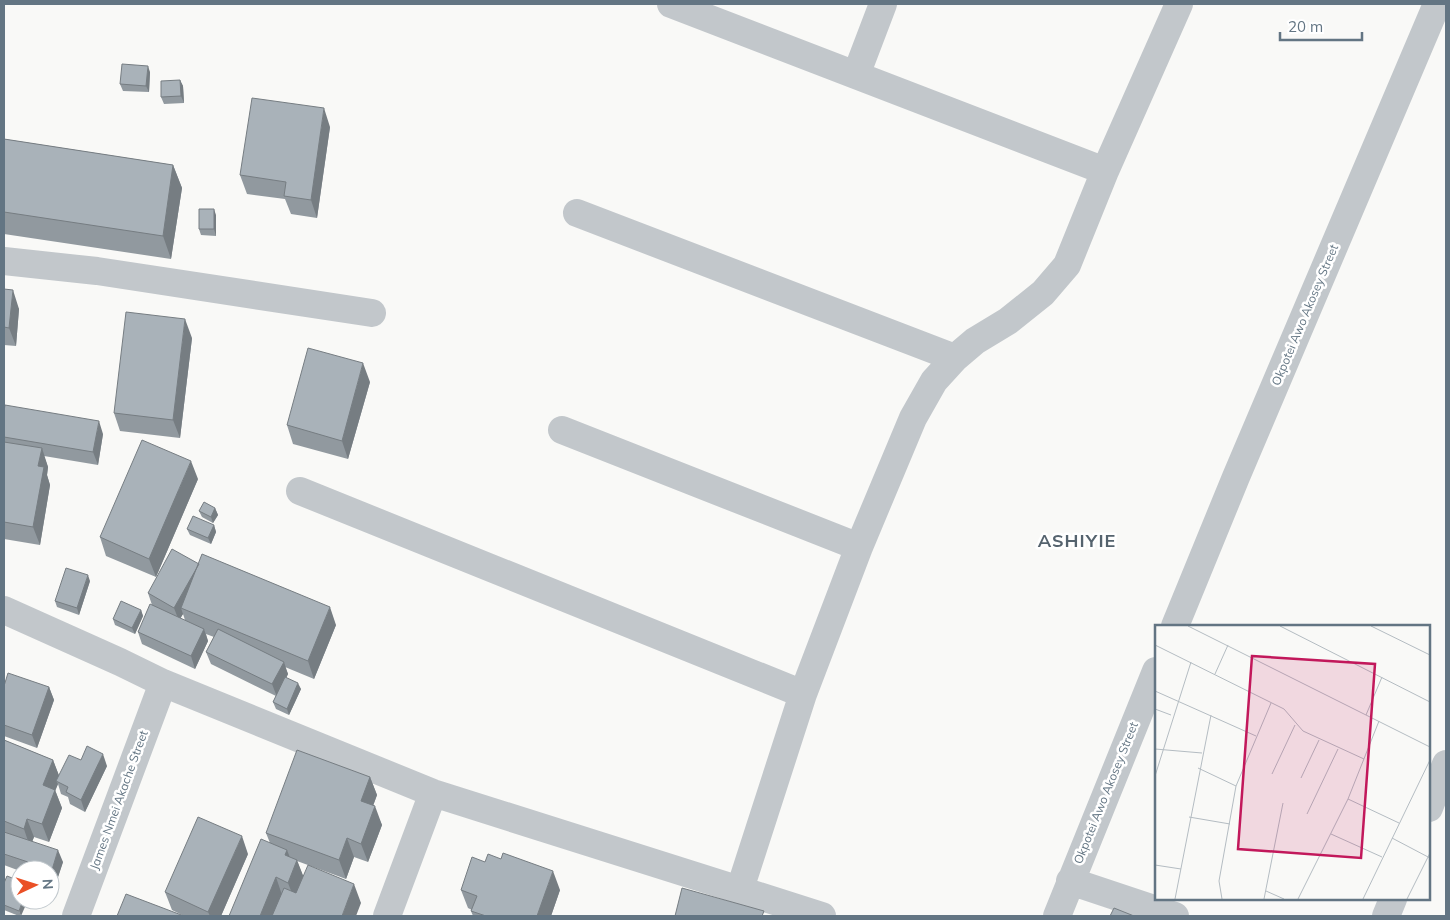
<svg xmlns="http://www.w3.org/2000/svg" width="1450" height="920" font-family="Mulish,sans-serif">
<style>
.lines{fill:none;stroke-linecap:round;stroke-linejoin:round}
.minor{stroke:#c2c7cb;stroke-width:28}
.wall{fill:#91999f;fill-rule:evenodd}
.shaded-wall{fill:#767d82}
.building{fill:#a9b2b9;stroke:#767d82}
.labels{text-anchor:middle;stroke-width:5;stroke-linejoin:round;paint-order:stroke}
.street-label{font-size:12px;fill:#637583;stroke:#fff}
.district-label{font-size:18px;font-weight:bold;letter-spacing:1px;fill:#55636e;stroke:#fff}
.inset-road{fill:none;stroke:#b4bcc2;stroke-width:1}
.view{fill:#c2185b;fill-opacity:0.15;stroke:#c2185b;stroke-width:2.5}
.inset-edge{fill:none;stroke:#637583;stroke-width:2.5}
</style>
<rect width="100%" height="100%" fill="#f9f9f7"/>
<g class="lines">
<path class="minor" d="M671,4L1105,171
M856,75L883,4
M577,213L955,358
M4,261L97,271L372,313
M562,430L859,547
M300,491L803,694
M4,610L120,662L163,683L433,793L822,916
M1175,626L1236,477L1437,4
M1429,808L1446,764
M1070,881L1175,916
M740,889L803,694L859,547L913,418L934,381L955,358L975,341L1008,321L1043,293L1067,265L1105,171L1179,4
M76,916L163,683
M387,916L433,793
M1057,916L1156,671
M1386,916L1393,899"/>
</g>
<path class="wall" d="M150,72L149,92L123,91L120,84Z
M180,80L183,86L184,103L164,104L161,97Z
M330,127L317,218L291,214L285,199L247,194L240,175Z
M4,139L173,165L182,188L171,259L4,234Z
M216,215V236L201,235L199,229Z
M4,289L19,309L16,346L4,345Z
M192,338L180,438L120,431L114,413Z
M370,382L348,459L293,444L287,425Z
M4,411L103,434L98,465L44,456L48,467L47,475L50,485L40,545L4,539Z
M198,479L156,577L106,556L100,537Z
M215,508L218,515L213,523L202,517L199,511Z
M214,525L216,532L211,544L190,535L187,529Z
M199,564L336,625L314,679L285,667L288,674L286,678L301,689L289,715L276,709L273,702L276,696L211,664L206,652L214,637L206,634L208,641L195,669L142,644L138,632L152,605L148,593ZM183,614L185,620L180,618Z
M90,581L79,615L57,607L55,601Z
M141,610L143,616L135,634L115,625L113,619Z
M4,686L49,687L54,700L37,748L4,736Z
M4,740L53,760L59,776L81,760L107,766L85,812L70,804L68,797L61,794L58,784L55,790L62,808L49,842L34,837L32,842L63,862L56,883L50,880V870H20V871L4,865Z
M370,777L377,795L373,806L382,825L368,862L354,857L346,879L297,861L303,876L361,903L229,916L270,843L266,833Z
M248,854L221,916H184L172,910L165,892Z
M7,876L21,916H19L4,910V883Z
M461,890H560L551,916H473L471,911L472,910L468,908Z"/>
<path class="shaded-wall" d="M148,66L150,72L149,92L146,86Z
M180,80L183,86L184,103L181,96Z
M324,108L330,127L317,218L311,200Z
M173,165L182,188L171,259L163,236Z
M214,209L216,215V236L214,229Z
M13,290L19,309L16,346L9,328Z
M185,319L192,338L180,438L173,420Z
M363,363L370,382L348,459L342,441Z
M99,421L103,434L98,465L93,452Z
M42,448L48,467L47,475L50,485L40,545L33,527L38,466Z
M191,461L198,479L156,577L149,559Z
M215,508L218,515L213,523L211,517Z
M214,525L216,532L211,544L208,538Z
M199,564L181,608L183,614L179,621L174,608Z
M88,575L90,581L79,615L77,608Z
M330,607L336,625L314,679L308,661Z
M141,610L143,616L135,634L132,628Z
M204,629L208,641L195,669L191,656Z
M284,662L288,674L277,697L272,684Z
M298,683L301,689L289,715L287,709Z
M49,687L54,700L37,748L32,735Z
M103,754L107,766L85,812L81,800Z
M53,760L60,778L56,781L58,784L50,804L43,785Z
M370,777L377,795L368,819L361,801Z
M55,790L62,808L49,842L42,824Z
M375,806L382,825L368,862L361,844Z
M27,819L34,837L30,847L24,829Z
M242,836L248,854L221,916H210L208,912Z
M347,838L354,857L346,879L339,860Z
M58,850L63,862L56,883L52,870Z
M287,850L294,868L285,855Z
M297,860L304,878L295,901L288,883Z
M553,871L560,890L551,916H537Z
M276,877L282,895L274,916H260Z
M354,884L361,903L356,916H342Z
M23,900H28L21,916L19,911Z"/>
<path class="building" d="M122,64L148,66L146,86L120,84Z
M180,80L181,96L161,97V81Z
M252,98L324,108L311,200L284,196L286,182L240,175Z
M4,139L173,165L163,236L4,212Z
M199,209H214V229H199Z
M4,289L13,290L9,328L4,327Z
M126,312L185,319L173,420L114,413Z
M308,348L363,363L342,441L287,425Z
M5,405L99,421L93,452L4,437V411Z
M142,440L191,461L149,559L100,537Z
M4,442L42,448L38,466L44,467L33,527L4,522Z
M204,502L215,508L211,517L199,511Z
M193,516L214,525L208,538L187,529Z
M172,549L199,564L174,608L148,593Z
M202,554L330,607L308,661L181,608Z
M66,568L88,575L77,608L55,601Z
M121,601L141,610L132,628L113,619Z
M150,604L204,629L191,656L138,632Z
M218,629L284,662L272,684L206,652Z
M8,673L49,687L32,735L4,725V686Z
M285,677L298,683L287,709L273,702Z
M4,740L53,760L43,785L55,790L42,824L27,819L24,829L4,821Z
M87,746L103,754L81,800L66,792L68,787L56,781L69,755L81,760Z
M297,750L370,777L361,801L375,806L361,844L347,838L339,860L266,833Z
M198,817L242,836L208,912L165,892Z
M4,832L58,850L52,870L4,854Z
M261,839L287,850L285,855L297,860L288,883L276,877L260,916H229Z
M503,853L553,871L537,916H486L471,911L477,896L461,890L472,857L485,862L488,854L501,859Z
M308,865L354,884L342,916H272L284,888L296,893Z
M7,876L20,881V900H23L19,911L4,905V883Z
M682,888L764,911L762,916H675Z
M126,894L184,916H117Z
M1114,908L1134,916H1110Z"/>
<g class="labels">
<g class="street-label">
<text transform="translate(1305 315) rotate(-67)" y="4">Okpotei Awo Akosey Street</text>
<text transform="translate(1106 793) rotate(-68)" y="4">Okpotei Awo Akosey Street</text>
<text transform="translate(119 800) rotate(-70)" y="4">James Nmei Akache Street</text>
</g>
<g class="district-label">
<text x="1077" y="547">ASHIYIE</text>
</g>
</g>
<g transform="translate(1155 625)">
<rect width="275" height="275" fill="#f9f9f7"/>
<path class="inset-road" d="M33,1L275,122M125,1L275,77M216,1L275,30M0,20L129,84L148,106L209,134M60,49L73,20M0,66L101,111M0,84L16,90M211,90L227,52M0,124L47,128M43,143L81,161M117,149L140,100M0,151L36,37M146,153L164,115M193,174L244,198M152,189L183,124M34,192L75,199M176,209L227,232M237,213L275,233M0,240L26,244M111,266L129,274M20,274L56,90M67,274L64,256L81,161L116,78M109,274L128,178M143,274L193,174L224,96M208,274L275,135M252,274L275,228"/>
<path class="view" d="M97,31L220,39L206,233L83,224Z"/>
<rect width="275" height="275" class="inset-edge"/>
</g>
<rect width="1450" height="920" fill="none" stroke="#637583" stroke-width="10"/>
<g transform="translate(35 885) rotate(86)"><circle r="24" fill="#ffffff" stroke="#c1c8cd"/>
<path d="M0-4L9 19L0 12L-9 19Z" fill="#ea5026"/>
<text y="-8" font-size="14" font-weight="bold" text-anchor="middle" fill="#637583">N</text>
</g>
<path d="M1280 32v8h82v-8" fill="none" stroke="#637583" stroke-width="2.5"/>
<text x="1288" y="32" font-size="15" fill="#637583" stroke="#ffffff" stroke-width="4" paint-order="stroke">20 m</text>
</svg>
